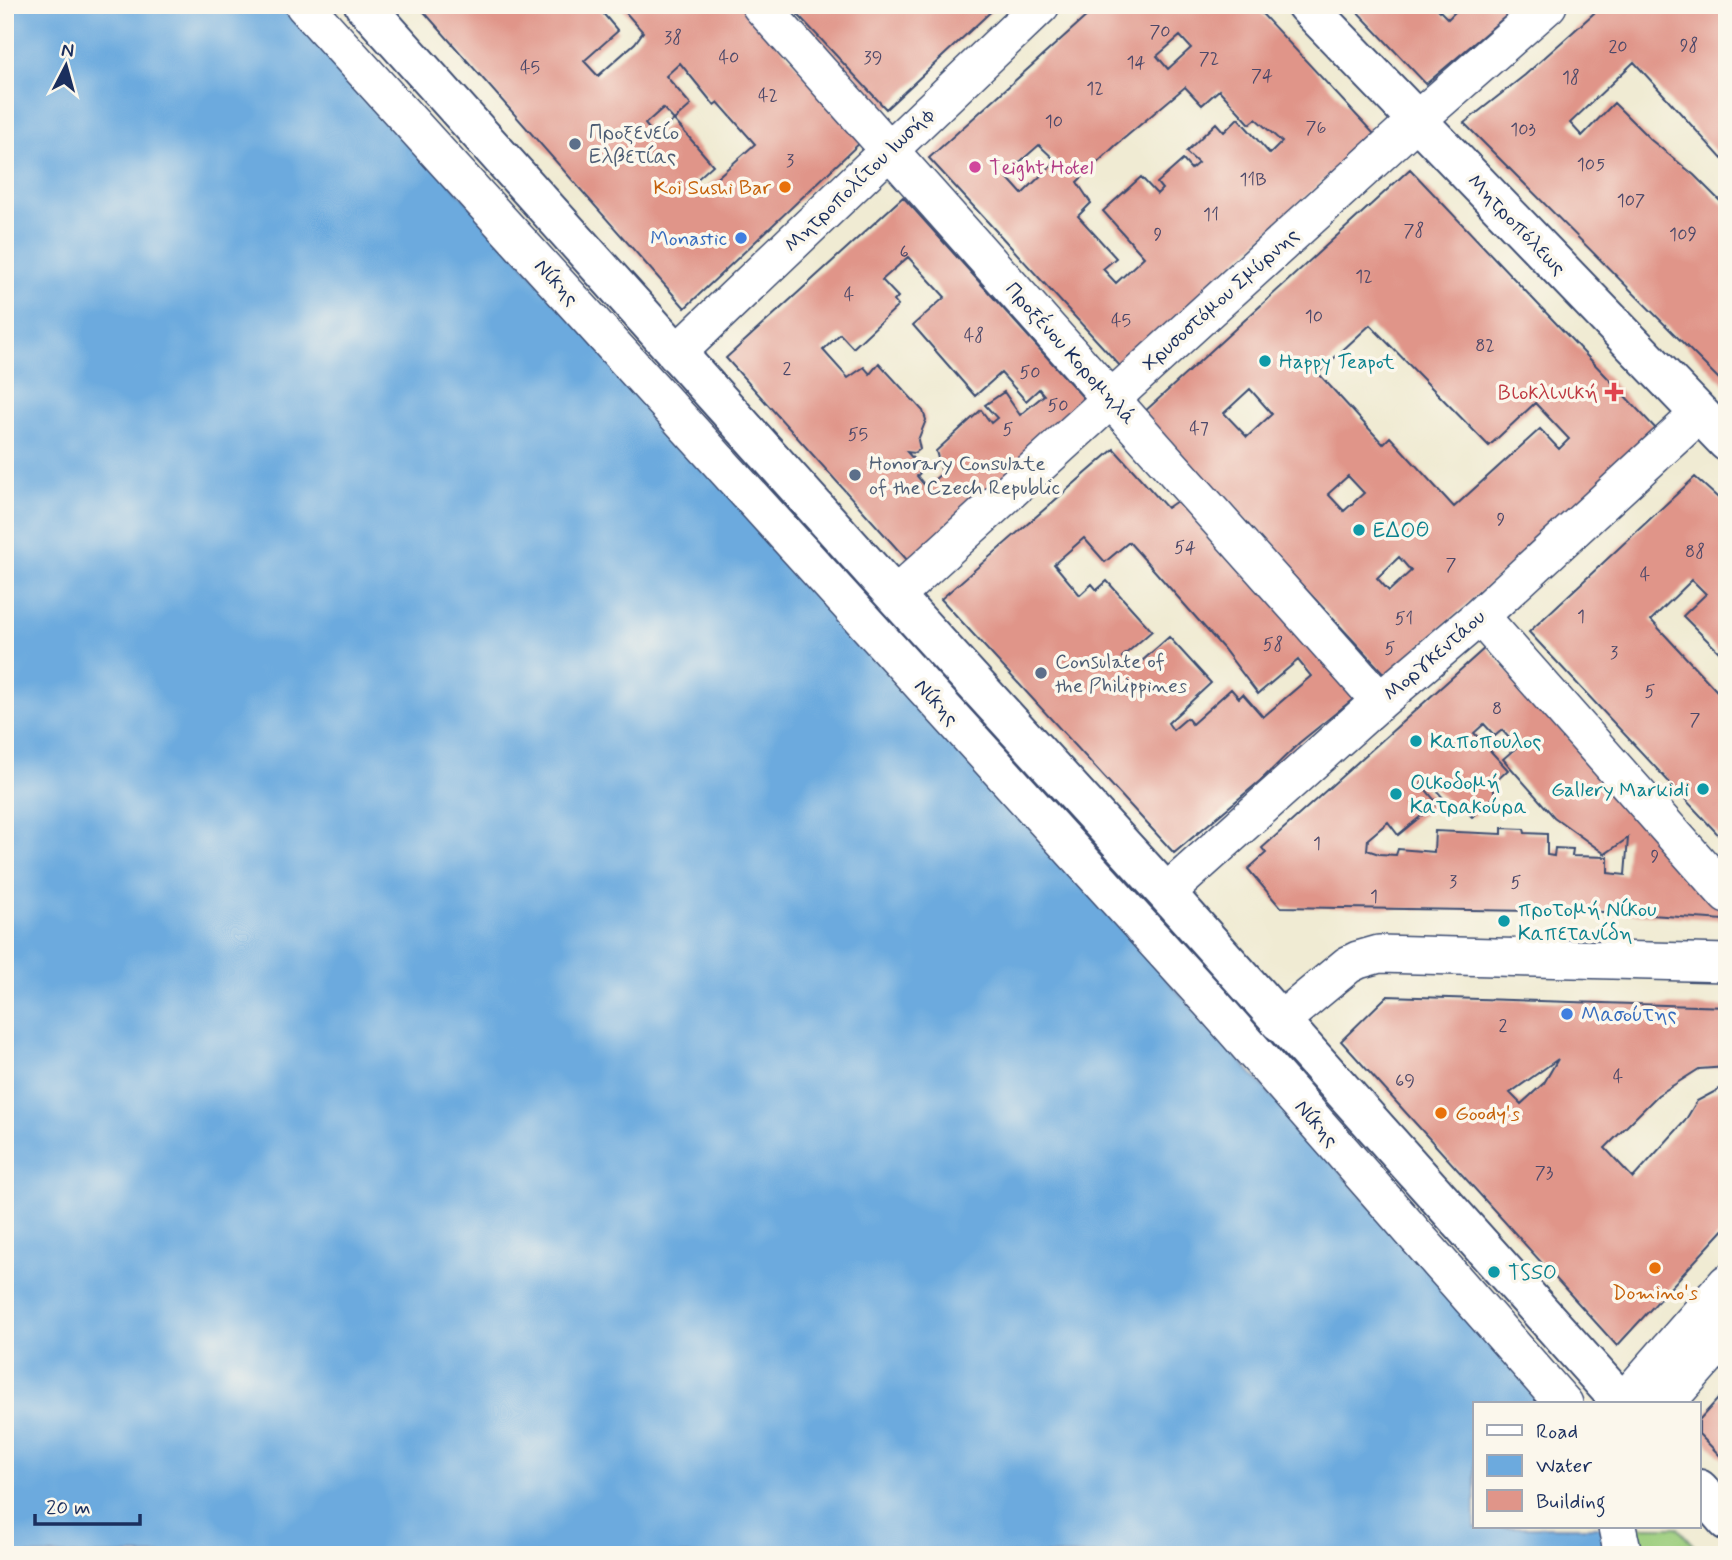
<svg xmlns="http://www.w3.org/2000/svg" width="1732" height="1560" font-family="Mynerve,sans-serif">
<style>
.green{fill:#9dce7e;stroke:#5c7e6e;stroke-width:2}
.water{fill:#6caade;stroke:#446c9e;stroke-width:2}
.building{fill:#e09589;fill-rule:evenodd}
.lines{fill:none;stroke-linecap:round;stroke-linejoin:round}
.street-casing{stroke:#3b4b70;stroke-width:40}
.secondary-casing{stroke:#3b4b70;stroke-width:42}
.primary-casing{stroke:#3b4b70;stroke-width:42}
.street{stroke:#fff;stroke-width:37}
.secondary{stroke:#fff;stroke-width:38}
.primary{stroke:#fff;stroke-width:38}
.service-dot{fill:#5c6f8a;stroke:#fbf7ec;stroke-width:2.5}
.hotel-dot{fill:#d1479c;stroke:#fbf7ec;stroke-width:2.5}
.food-dot{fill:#e8710a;stroke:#fbf7ec;stroke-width:2.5}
.shop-dot{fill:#3f7fe0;stroke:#fbf7ec;stroke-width:2.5}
.culture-dot{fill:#0f9aa8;stroke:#fbf7ec;stroke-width:2.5}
.health-dot{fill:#e0444e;stroke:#fbf7ec;stroke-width:2.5}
.labels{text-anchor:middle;stroke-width:7;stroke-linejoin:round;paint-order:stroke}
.number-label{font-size:18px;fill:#4c4869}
.service-label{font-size:21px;fill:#4e5e75;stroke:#fbf7ec;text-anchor:start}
.hotel-label{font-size:21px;fill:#b23c85;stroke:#fbf7ec;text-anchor:start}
.street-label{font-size:21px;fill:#1b2f5e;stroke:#fbf7ec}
.food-label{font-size:21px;fill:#c56008;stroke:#fbf7ec;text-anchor:end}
.shop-label{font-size:21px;fill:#366cbe;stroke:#fbf7ec;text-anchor:end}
.culture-label{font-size:21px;fill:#0d838f;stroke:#fbf7ec;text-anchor:start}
.health-label{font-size:21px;fill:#be3a42;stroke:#fbf7ec;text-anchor:end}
</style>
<rect width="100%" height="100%" fill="#fbf7ec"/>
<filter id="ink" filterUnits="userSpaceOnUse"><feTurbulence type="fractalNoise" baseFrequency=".0143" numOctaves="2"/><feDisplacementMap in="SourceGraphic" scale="14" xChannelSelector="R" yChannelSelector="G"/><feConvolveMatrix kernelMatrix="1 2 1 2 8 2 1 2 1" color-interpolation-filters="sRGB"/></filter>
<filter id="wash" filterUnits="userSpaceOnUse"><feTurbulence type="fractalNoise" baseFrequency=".00686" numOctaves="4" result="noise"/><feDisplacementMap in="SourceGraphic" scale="28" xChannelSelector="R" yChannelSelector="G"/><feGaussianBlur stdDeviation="1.57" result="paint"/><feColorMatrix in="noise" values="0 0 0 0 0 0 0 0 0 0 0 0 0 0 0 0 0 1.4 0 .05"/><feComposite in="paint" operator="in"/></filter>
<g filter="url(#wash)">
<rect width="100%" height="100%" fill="#f0ebd3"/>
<path class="green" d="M1604,1527H1677L1702,1555H1609Z"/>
<path class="water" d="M5,5H290L1549,1404H1475V1527H1604L1609,1555H5Z"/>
<g id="blocks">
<path class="building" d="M418,5H596L618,31L584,61L598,76L635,43L643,32L619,5H743L863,140L685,308ZM680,63L714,105L718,102L755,144L702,191L694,182L713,165L674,120L655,136L645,124L663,108L674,120L691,105L666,76Z
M789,5H998L886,109Z
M1099,5H1254L1374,134L1121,367L929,158ZM1180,36L1191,48L1168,69L1157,56ZM1185,87L1202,105L1219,90L1250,124L1256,119L1282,142L1270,154L1238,118L1224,132L1216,123L1186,152L1198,163L1191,169L1183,160L1157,183L1162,189L1157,194L1141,177L1103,211L1144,257L1116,283L1103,269L1116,258L1078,216L1091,203L1077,182L1115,146ZM1039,145L1056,161L1022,194L1005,175Z
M1351,5H1440L1437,8L1448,19L1462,5H1519L1426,84Z
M1603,5H1727V155L1722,159L1634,62L1570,123L1582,136L1614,103L1651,140L1694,175L1727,208V387L1464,123L1525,75Z
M1410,169L1658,431L1387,677L1143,413ZM1370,325L1489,446L1535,403L1569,439L1559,449L1540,429L1454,507L1390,437L1383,444L1318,373ZM1250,389L1272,414L1247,437L1224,413ZM1348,476L1364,493L1344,511L1328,494ZM1399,557L1411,571L1389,591L1377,578Z
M903,197L1088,403L908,561L726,358ZM908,257L945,297L913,325L975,396L1001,373L1026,401L1039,389L1044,395L1020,415L1004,392L985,405L997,418L991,423L981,410L936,451L942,473L926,487L917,476L923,470L907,452L915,453L920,449L918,440L926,420L923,411L879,363L870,374L864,367L848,378L823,350L840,334L853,348L898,306L894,301L898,297L882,280Z
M1114,449L1167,508L1187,494L1363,691L1299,743L1261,780L1174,853L941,599ZM1084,538L1105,562L1129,542L1223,648L1258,694L1298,660L1311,676L1263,717L1243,694L1239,698L1231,689L1192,724L1187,718L1173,730L1168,723L1211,683L1169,637L1133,669L1122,657L1152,631L1107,581L1097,590L1092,584L1080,595L1054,564Z
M1695,477L1727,506V660L1683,616L1706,594L1692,580L1651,620L1727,702V844L1529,632Z
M1486,647L1724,907V920L1607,912L1280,907L1248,869L1266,853L1262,848ZM1484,724L1495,736L1502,730L1517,747L1503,759L1554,817L1605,854L1628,838L1625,875L1608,873V857L1572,856L1573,849L1555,848L1554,856L1547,855V834L1525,833L1524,829L1502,828V834L1435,831L1434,852L1398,849L1396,855L1379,854L1367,850L1368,839L1388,822L1398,835L1437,803L1421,784L1427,780L1455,811L1461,805L1472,817L1494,797V783L1508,770L1474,733Z
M1387,996L1727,1007V1067L1699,1069L1658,1095L1605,1148L1633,1178L1685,1121L1697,1101L1727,1085V1226L1617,1346L1341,1041ZM1558,1059L1544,1083L1521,1104L1510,1093Z
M1727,1389V1463L1699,1434V1420Z"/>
</g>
</g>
<g filter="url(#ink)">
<use href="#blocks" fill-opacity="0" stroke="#3b4b70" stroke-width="2"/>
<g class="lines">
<g class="street-casing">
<path id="street" d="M304,5L1212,1004L1564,1404
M760,5L1380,701
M676,354L1041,5
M895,596L1417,120L1548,5
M1480,616L1727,895
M1166,893L1380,701L1480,616L1699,414
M1279,1022L1348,965L1358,960L1379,954L1727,963
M1622,1403L1727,1283
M1665,1404L1727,1334
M1617,1527L1623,1555"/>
</g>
<g class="secondary-casing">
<path id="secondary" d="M1306,5L1727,442"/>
</g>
<g class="primary-casing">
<path id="primary" d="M364,5L895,596L1166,893L1623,1404
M1699,1489L1727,1521"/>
</g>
<use href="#street" class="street"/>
<use href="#secondary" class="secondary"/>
<use href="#primary" class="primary"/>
</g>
</g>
<g class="service-dot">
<circle cx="575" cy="144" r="7"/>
<circle cx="855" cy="475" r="7"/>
<circle cx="1041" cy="673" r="7"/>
</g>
<circle class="hotel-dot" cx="975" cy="167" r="7"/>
<g class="food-dot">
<circle cx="785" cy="187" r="7"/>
<circle cx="1441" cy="1113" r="7"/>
<circle cx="1655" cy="1268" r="7"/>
</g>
<g class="shop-dot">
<circle cx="741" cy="238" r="7"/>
<circle cx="1567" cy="1014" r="7"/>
</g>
<g class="culture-dot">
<circle cx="1265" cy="361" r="7"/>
<circle cx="1359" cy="530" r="7"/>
<circle cx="1416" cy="741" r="7"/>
<circle cx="1703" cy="789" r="7"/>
<circle cx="1396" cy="794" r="7"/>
<circle cx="1504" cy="921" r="7"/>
<circle cx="1494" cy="1272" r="7"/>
</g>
<path class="health-dot" d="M1610.5 381.5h7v7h7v7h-7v7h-7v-7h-7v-7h7z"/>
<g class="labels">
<g class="number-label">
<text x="1160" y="37">70</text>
<text x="673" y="43">38</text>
<text x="1689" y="51">98</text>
<text x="1618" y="52">20</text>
<text x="729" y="63">40</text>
<text x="873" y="63">39</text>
<text x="1209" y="64">72</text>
<text x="1136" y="68">14</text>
<text x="530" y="73">45</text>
<text x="1262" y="81">74</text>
<text x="1571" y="83">18</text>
<text x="1095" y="94">12</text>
<text x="768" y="101">42</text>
<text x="1054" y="127">10</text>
<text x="1316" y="133">76</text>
<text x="1523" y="135">103</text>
<text x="790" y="166">3</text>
<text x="1591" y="170">105</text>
<text x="1253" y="185">11B</text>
<text x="1631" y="206">107</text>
<text x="1211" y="220">11</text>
<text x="1414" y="236">78</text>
<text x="1158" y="240">9</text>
<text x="1683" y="240">109</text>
<text x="904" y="257">6</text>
<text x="1364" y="282">12</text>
<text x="849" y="300">4</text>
<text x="1314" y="322">10</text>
<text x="1121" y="326">45</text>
<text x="974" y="341">48</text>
<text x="1485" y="351">82</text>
<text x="787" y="374">2</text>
<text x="1030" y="378">50</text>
<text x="1058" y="411">50</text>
<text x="1199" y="434">47</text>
<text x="1008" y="435">5</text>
<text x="858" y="440">55</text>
<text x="1501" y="525">9</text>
<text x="1185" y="553">54</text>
<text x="1695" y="557">88</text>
<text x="1451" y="570">7</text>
<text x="1645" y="580">4</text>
<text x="1581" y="622">1</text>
<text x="1404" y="624">51</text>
<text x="1273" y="650">58</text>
<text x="1390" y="654">5</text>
<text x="1614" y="658">3</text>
<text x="1650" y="697">5</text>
<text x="1497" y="714">8</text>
<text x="1695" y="725">7</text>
<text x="1317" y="849">1</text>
<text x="1655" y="862">9</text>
<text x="1453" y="887">3</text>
<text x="1516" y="888">5</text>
<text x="1374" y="902">1</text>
<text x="1503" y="1031">2</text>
<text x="1618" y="1082">4</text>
<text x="1405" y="1086">69</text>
<text x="1544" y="1178">73</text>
</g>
<g class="service-label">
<text x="589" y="139">Προξενείο<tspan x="589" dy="24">Ελβετίας</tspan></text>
<text x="869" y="470">Honorary Consulate<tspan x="869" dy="24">of the Czech Republic</tspan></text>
<text x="1055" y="668">Consulate of<tspan x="1055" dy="24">the Philippines</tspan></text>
</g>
<g class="hotel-label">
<text x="989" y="174">Teight Hotel</text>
</g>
<g class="street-label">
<text transform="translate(859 179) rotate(-44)" y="7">Μητροπολίτου Ιωσήφ</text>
<text transform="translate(1517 224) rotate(46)" y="7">Μητροπόλεως</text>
<text transform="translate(557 282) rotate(48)" y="7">Νίκης</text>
<text transform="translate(1220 299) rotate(-42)" y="7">Χρυσοστόμου Σμύρνης</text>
<text transform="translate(1071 353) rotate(48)" y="7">Προξένου Κορομηλά</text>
<text transform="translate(1434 655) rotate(-41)" y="7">Μοργκεντάου</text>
<text transform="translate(937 702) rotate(48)" y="7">Νίκης</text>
<text transform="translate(1317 1123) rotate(49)" y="7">Νίκης</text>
</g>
<g class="food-label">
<text x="771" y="194">Koi Sushi Bar</text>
<text x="1455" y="1120" text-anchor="start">Goody's</text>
<text x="1655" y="1299" text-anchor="middle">Domino's</text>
</g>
<g class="shop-label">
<text x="727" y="245">Monastic</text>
<text x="1581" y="1021" text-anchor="start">Μασούτης</text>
</g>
<g class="culture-label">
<text x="1279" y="368">Happy Teapot</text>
<text x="1373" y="537">ΕΔΟΘ</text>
<text x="1430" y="748">Καποπουλος</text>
<text x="1410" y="789">Οικοδομή<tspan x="1410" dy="24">Κατρακούρα</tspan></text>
<text x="1689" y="796" text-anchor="end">Gallery Markidi</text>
<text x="1518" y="916">προτομή Νίκου<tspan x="1518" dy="24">Καπετανίδη</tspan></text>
<text x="1508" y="1279">TSSO</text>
</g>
<g class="health-label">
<text x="1598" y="399">Βιοκλινική</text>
</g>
</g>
<rect width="1732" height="1560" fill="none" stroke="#fbf7ec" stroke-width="28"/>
<rect x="1473" y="1402" width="228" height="126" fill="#fbf7ec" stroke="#a1a7b3" stroke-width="2"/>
<rect x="1487" y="1425" width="35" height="10" fill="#ffffff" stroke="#a1a7b3" stroke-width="2"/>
<text x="1536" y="1438" font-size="21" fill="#1b2f5e">Road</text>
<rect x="1487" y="1455" width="35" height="21" fill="#6caade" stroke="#a1a7b3" stroke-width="2"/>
<text x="1536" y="1472" font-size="21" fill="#1b2f5e">Water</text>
<rect x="1487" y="1490" width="35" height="21" fill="#e09589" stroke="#a1a7b3" stroke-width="2"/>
<text x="1536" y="1508" font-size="21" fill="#1b2f5e">Building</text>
<g transform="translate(66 66) rotate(6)" stroke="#fbf7ec" stroke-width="5" paint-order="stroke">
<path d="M0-5L12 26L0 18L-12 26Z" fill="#1b2f5e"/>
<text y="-10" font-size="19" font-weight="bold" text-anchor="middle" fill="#1b2f5e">N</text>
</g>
<path d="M35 1514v10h105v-10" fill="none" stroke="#1b2f5e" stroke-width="3.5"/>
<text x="46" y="1514" font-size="21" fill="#1b2f5e" stroke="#fbf7ec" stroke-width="5" paint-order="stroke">20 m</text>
</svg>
